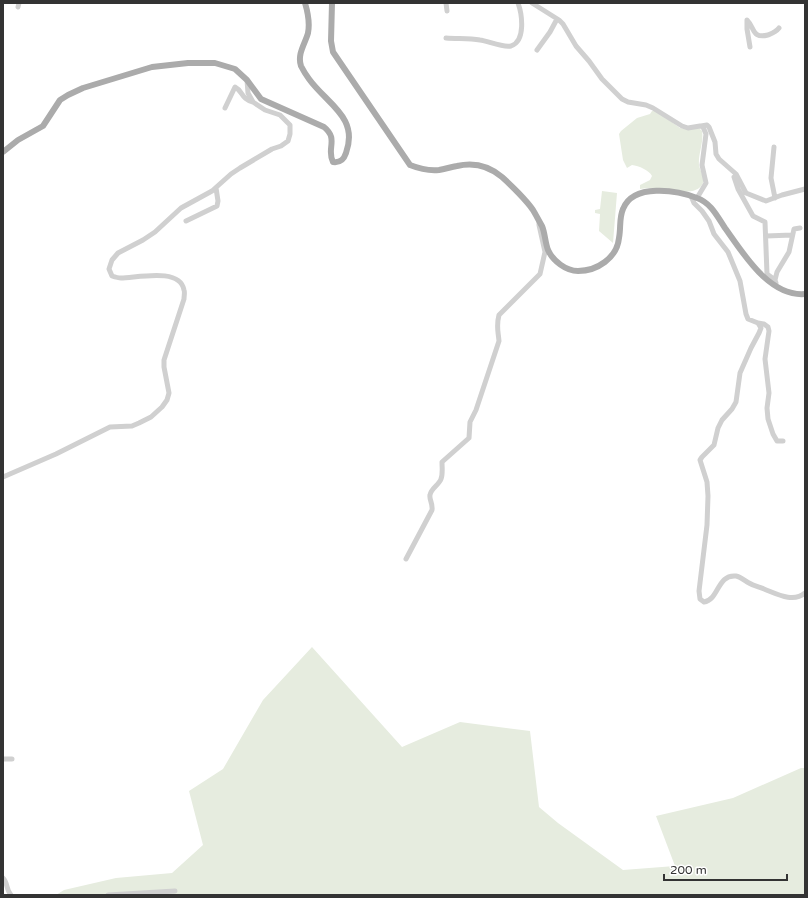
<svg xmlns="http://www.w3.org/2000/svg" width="808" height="898" font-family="'Varela Round',sans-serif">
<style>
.green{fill:#e6ecdf}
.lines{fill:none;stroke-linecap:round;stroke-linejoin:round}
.minor{stroke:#d0d0d0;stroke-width:5}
.major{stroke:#ababab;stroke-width:6}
</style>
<rect width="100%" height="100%" fill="#fff"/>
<path class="green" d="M655,110L680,128L686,129L699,128L702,131C704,142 698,154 699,165C700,171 705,178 703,183C696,199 666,188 653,188C649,188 645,188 640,189V185L650,180L652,176C649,170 639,166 632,165L627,168L623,160L619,134L621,131L637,118L650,114L652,111Z
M602,191L617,193L613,243L599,231L600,214L595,213V210L600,209Z
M312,647L402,747L460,722L530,731L539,807L558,823L623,870L675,866L656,816L733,798L801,768H805V895H56L64,890L116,878L172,873L203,845L189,791L223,769L263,700Z"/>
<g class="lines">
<path class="minor" d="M446,3L447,11
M532,3L559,20L563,24L576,46L589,61L602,79L622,99L628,102L646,105L653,108L682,126L688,128L700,126L703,127L706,134L702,165L706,183L697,198
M18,7L19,3
M446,38C457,39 469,38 480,40C488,41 503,48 511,46C526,41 522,14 518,3
M750,47L747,29V20C755,28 752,39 768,35C773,33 776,32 779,28
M537,50L550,32L557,19
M225,108L235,87C243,91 241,99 253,102
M701,126L707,125L709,127L715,142L716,154L719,159L736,174L746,193L766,201L782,195L805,189
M774,147L771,178L775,198
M734,177L738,189L753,216L765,222L767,274L775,280
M691,196L694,203L702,211L709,221L714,234L728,252L740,281L746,314L748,319L758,323L761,328L759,333L751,348L740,373L736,402L732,409L722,420L718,428L714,445L702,457L700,460L707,482L708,496L707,525L699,591L700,599L704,602C719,600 717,574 736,576C741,577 745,581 749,583C754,586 759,587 764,589C777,594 793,603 805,593
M186,221L217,206L218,201L216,188
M766,236L792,235
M776,283L775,280L777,272L789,252L794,229L800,228
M758,323L764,324L768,327L769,331L765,359L769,393L767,408L768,419L773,434L777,441H783
M3,477L56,454L110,427L132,426L139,423L151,417L162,407L167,400L169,393L164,367V360L184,299C184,296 185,292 184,290C180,267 136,278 121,278C118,278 115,277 112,276L109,269L112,260L118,253L143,240L155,232L181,208L212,191L231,174L240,168L272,149L281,146L288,141L290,134V125L280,115L265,110L253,102L248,93L247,80
M406,559L432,510C433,503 429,500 430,495C431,488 439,485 441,479C443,474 442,468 442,462L469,438L470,422L476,410L499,341C498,330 496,326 499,315L540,274L545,252L539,225V222
M3,759H12
M3,878C8,883 6,890 11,895
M108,895L175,891"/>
<path class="major" d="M332,3L331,41L333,52L410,165C420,169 429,171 439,170C445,169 451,167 457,166C474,162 489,166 502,177C511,185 527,201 533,210C536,215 539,221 542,226C545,233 545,242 548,250C553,261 566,271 578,271C597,271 617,258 619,238C621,228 619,218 623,209C633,183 677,190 697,198C711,203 717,216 725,228C743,253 769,297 805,294
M3,152L18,140L43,126L60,100L68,95L83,88L152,67L188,63H215L235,69L247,80L261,99L324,127C339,139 326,149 333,162C341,163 344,159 346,153C359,117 327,104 309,79C306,75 303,70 301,66C297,54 305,44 308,33C310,23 308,13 305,3"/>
</g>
<rect width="808" height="898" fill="none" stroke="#333333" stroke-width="8"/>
<path d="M664 874v6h123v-6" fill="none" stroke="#333333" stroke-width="2"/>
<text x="670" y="874" font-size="12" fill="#333333" stroke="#ffffff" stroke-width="3" paint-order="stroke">200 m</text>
</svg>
